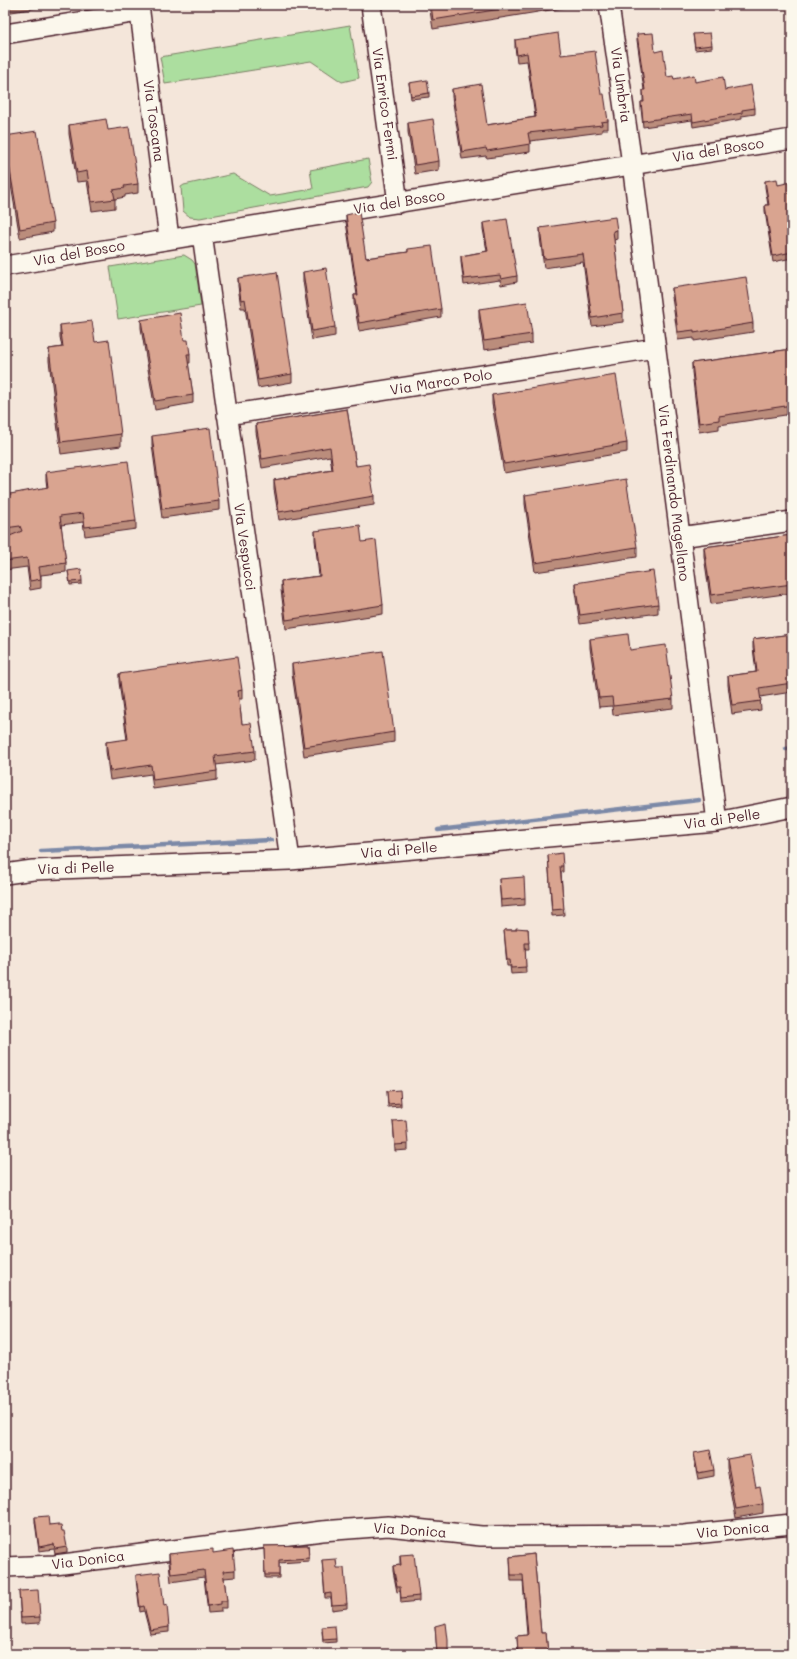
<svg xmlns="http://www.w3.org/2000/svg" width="797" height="1659" font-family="Mali,sans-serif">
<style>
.green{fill:#acde9f;stroke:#7b7e65}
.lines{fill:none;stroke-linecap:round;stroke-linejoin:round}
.stream{stroke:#7c89a7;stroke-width:4.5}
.minor-casing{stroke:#4a1f2b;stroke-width:22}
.minor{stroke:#fbf7ec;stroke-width:19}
.wall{fill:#bb8d7c;stroke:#4a1f2b}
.building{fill:#d9a490;stroke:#4a1f2b}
.labels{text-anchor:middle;stroke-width:3.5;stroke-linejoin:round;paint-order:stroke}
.street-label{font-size:14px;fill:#4a1f2b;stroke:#fbf7ec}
</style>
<rect width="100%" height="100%" fill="#f4e6da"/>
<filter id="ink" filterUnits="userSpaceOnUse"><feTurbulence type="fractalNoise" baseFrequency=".025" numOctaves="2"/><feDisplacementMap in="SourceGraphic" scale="8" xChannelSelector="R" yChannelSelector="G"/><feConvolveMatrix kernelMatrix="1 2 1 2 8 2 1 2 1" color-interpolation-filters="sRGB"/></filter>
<g filter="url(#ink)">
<path class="green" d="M350,25L359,78L342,82L311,61L165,84L160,57Z
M368,159L372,182L368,187L200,218L190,217L183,211L181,187L184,185L233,174L270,196L313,189L310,170Z
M184,255L192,260L195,264L201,306L118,319L110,267Z"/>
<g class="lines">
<path class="stream" d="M786,749L792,748
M438,830L699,800
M41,851L271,840"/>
<g class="minor-casing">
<path id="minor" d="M139,5L169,238
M371,5L398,203
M609,5L632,164L717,822
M5,34L139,12
M202,234L290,860
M5,266L792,139
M227,415L655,348
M680,537L792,521
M5,874L33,870L290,860L717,822L792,807
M5,1567L55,1565L322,1531L388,1526L481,1536L684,1535L792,1524"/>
</g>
<use href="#minor" class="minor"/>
</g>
<path class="wall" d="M5,5H44V7L5,13Z
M429,5H581L433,29Z
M637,34L655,52L667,77L674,79L695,82L725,90L755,108V114L742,116V119L693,127L692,120L643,127L641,108V102H643V90H644L637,40Z
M693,34L712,45V48L695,50Z
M515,40L561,55L601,94L608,121V129H602V132L530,141V152L487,158L486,156L462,159L452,97V89L487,125L535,117L527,61L517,62L515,47Z
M790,75H792V92L790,81Z
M409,83L429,93V97L411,99Z
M408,123L439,161V170L415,174L408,132Z
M69,125L108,130L138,184V193L125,195V197L115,199V208L92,211L87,181L77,182L69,134Z
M5,136L53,223V232L20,238L5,150Z
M765,181L778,185L792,186V258L773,262L765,211V205H768L765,187Z
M346,215L366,258L408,252V249L441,309V317L359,331L354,303V295H357L346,222Z
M483,223L517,276V282L501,285L500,280L464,285L461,262V256L487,251L483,229Z
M540,228L617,230V239L614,240L623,313V322L592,326L583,262L544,268L540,237Z
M303,272L335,327V336L312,340L303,281Z
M238,278L292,374V382L258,388L245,308H241L238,286Z
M672,288L753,323V332L694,341V338L678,340L672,297Z
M479,309L532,334V343L484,350L479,318Z
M141,320L184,340L190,354V363H188L193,395V403L155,410L141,328Z
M60,325L95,342L121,434V446L61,454L49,361V349L62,347L60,337Z
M792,349V414L719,425V429L699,432L692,372V363Z
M492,395L627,443V452L504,473L492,404Z
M347,409L356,466L374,496V505L279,520L274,489V480L332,470L330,456L262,468L256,432V424Z
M152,436L219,501V510L162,518L152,445Z
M46,472L136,521V529L85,536L83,522L61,525L66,563V572L41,575V588L30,590L27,567L5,570V538L8,537H5V495L47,488L46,480Z
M525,495L637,547V557L535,572L525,504Z
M315,531L362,542L383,605V614L286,629L281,590V581L319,576L315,540Z
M792,535V593L711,604L704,556V547Z
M68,571L82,581V584L70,585Z
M575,583L658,604V613L580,624L575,592Z
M792,634V692L760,697L761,710L732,714L728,685V676L756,672L753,648V639Z
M590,639L630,650L673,699V708L613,715L612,706L599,707L590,648Z
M292,664L394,732V742L304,756L292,673Z
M119,674L242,690V699H239L242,724L255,751V760L216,765L217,771V780L153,789L151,774L110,780L106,751V742L127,740L119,682Z
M5,745L6,752V761H5Z
M548,855L563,866V872H561L564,915L552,916Z
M499,879L525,898V905L501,907Z
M528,929L529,949H525L526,973L511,974L510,966H507L504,930H516Z
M387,1091L401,1103V1106L388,1107Z
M393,1121L408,1144V1150L395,1151Z
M694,1453L714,1470V1476L698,1479L694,1460Z
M727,1459L756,1487L763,1504V1513L736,1518L727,1468Z
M35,1517L49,1525L58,1526L62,1531L67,1547V1552L55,1554L54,1549L39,1551L35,1522Z
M308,1545L309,1561L279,1563V1578H265L264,1546Z
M213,1553L235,1570V1577L224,1578L227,1601V1608H221V1612L208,1613L204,1577L171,1582L169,1562V1554Z
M534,1554L541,1633H546L548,1654H518L517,1636L527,1635L523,1581H511L510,1557Z
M400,1555L419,1596V1601L401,1603L400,1591L397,1592L393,1571V1566L400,1565Z
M322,1560L347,1604V1608L332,1610L331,1598H325Z
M136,1575L164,1606L169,1627V1632L150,1634L144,1611L140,1612L136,1579Z
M19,1591L40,1617V1623L21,1624Z
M435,1626L448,1654H437Z
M322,1631L336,1639V1642L323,1643Z"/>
<path class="building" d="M431,5H525L433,20Z
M558,33L561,55L595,51L601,94H604L608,121L601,122L602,125L528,133L530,144L487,151L486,148L462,152L452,89L481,84L487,125L536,117L527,53L517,55L515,40Z
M653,33L655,52L663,50L667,77L673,76L674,79L694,75L695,82L723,77L725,90L751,85L755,108L742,110V113L693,122L692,114L643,121L641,102H644L643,90H645L637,34Z
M710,33L712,45L695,47L693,34Z
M790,75H792V86Z
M427,80L429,93L411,96L409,83Z
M106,119L108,130L129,127L138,184L124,186L125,188L113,190L115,199L92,202L87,171L77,173L69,125Z
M433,119L439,161L415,165L408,123Z
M37,131L53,223L20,229L5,141V136Z
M777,179L778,185L791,182L792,186V252L773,256L765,205H769L765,181Z
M359,212L366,258L408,252V249L432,246L441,309L359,323L354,295H358L346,215Z
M615,217L617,230L613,231L623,313L592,318L583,254L544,259L540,228Z
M507,219L517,276L501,279L500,275L464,279L461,256L488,251L483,223Z
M326,268L335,327L312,331L303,272Z
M277,272L292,374L258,380L245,299L241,300L238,278Z
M746,277L753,323L694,333V330L678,332L672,288Z
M527,302L532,334L484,341L479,309Z
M180,313L184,340H188L190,354H187L193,395L155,401L141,320Z
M92,321L95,342L109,340L121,434L61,442L49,349L63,347L60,325Z
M792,349V405L719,416V420L699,423L692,363Z
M616,375L627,443L504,464L492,395Z
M347,409L356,466L369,464L374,496L279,512L274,480L333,470L330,447L262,459L256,424Z
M210,428L219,501L162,509L152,436Z
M128,461L136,521L85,527L83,513L60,516L66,563L39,567L41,579L30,581L27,558L5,561V538L22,531L20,526L5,528V495L48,487L46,472Z
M626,479L637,547L535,563L525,495Z
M360,525L362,542L376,540L383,605L286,620L281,581L320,576L315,531Z
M792,535V584L711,595L704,547Z
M81,569L82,581L70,582L68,571Z
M653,571L658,604L580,615L575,583Z
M628,634L630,650L666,645L673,699L613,706L612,697L599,698L590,639Z
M792,634V683L759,688L761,701L732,705L728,676L757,672L753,639Z
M383,651L394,732L304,747L292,664Z
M237,657L242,690L238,691L242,724L251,723L255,751L215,756L217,771L153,780L151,765L110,771L106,742L128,739L119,674Z
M562,853L563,866H560L564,909L552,910L548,855Z
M524,877L525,898L501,900L499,879Z
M516,928L528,929L529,943H525L526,967L511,968L510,960H507L504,930H516Z
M400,1090L401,1103L388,1104L387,1091Z
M406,1120L408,1144L395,1145L393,1121Z
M710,1450L714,1470L698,1473L694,1453Z
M750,1455L756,1487L760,1486L763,1504L736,1509L727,1459Z
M48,1516L49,1525L58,1524V1526H61L62,1531H64L67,1547L55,1549L54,1544L39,1547L35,1517Z
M308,1545L309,1558L279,1560V1575H265L264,1546Z
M213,1549V1553L233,1550L235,1570L223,1571L227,1601H221V1604L208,1606L204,1570L171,1574L169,1554Z
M414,1554L419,1596L401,1598L400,1587H397L393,1566L401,1565L400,1555Z
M534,1554L541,1633H546L548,1653L535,1654H518L517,1636L528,1635L523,1575H511L510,1557Z
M336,1559L337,1568H344L347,1604L332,1605L331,1593L325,1594L322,1560Z
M160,1572L164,1606L167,1605L169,1627L150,1630L144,1606L140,1607L136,1575Z
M38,1590L40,1617L21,1618L19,1591Z
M446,1623L448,1640V1654H437L435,1626Z
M335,1626L336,1639L323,1640L322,1627Z
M201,1653V1654H188Z"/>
</g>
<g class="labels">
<g class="street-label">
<text transform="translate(621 85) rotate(82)" y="5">Via Umbria</text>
<text transform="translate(385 104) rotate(82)" y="5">Via Enrico Fermi</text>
<text transform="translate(154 121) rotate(82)" y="5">Via Toscana</text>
<text transform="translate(718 150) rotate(-9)" y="5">Via del Bosco</text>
<text transform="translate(399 202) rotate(-9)" y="5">Via del Bosco</text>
<text transform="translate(79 253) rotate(-10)" y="5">Via del Bosco</text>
<text transform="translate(441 382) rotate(-9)" y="5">Via Marco Polo</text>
<text transform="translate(674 493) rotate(83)" y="5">Via Ferdinando Magellano</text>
<text transform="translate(245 547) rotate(82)" y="5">Via Vespucci</text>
<text transform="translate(722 819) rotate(-8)" y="5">Via di Pelle</text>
<text transform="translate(399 850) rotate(-5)" y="5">Via di Pelle</text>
<text transform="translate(76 868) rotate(-2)" y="5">Via di Pelle</text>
<text transform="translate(410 1530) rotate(4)" y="5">Via Donica</text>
<text transform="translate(733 1530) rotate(-5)" y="5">Via Donica</text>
<text transform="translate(88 1560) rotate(-7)" y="5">Via Donica</text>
</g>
</g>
<rect width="797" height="1659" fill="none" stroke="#fbf7ec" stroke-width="20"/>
<rect x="10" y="10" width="777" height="1639" fill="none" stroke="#4a1f2b" stroke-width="1.5" filter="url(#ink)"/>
</svg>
